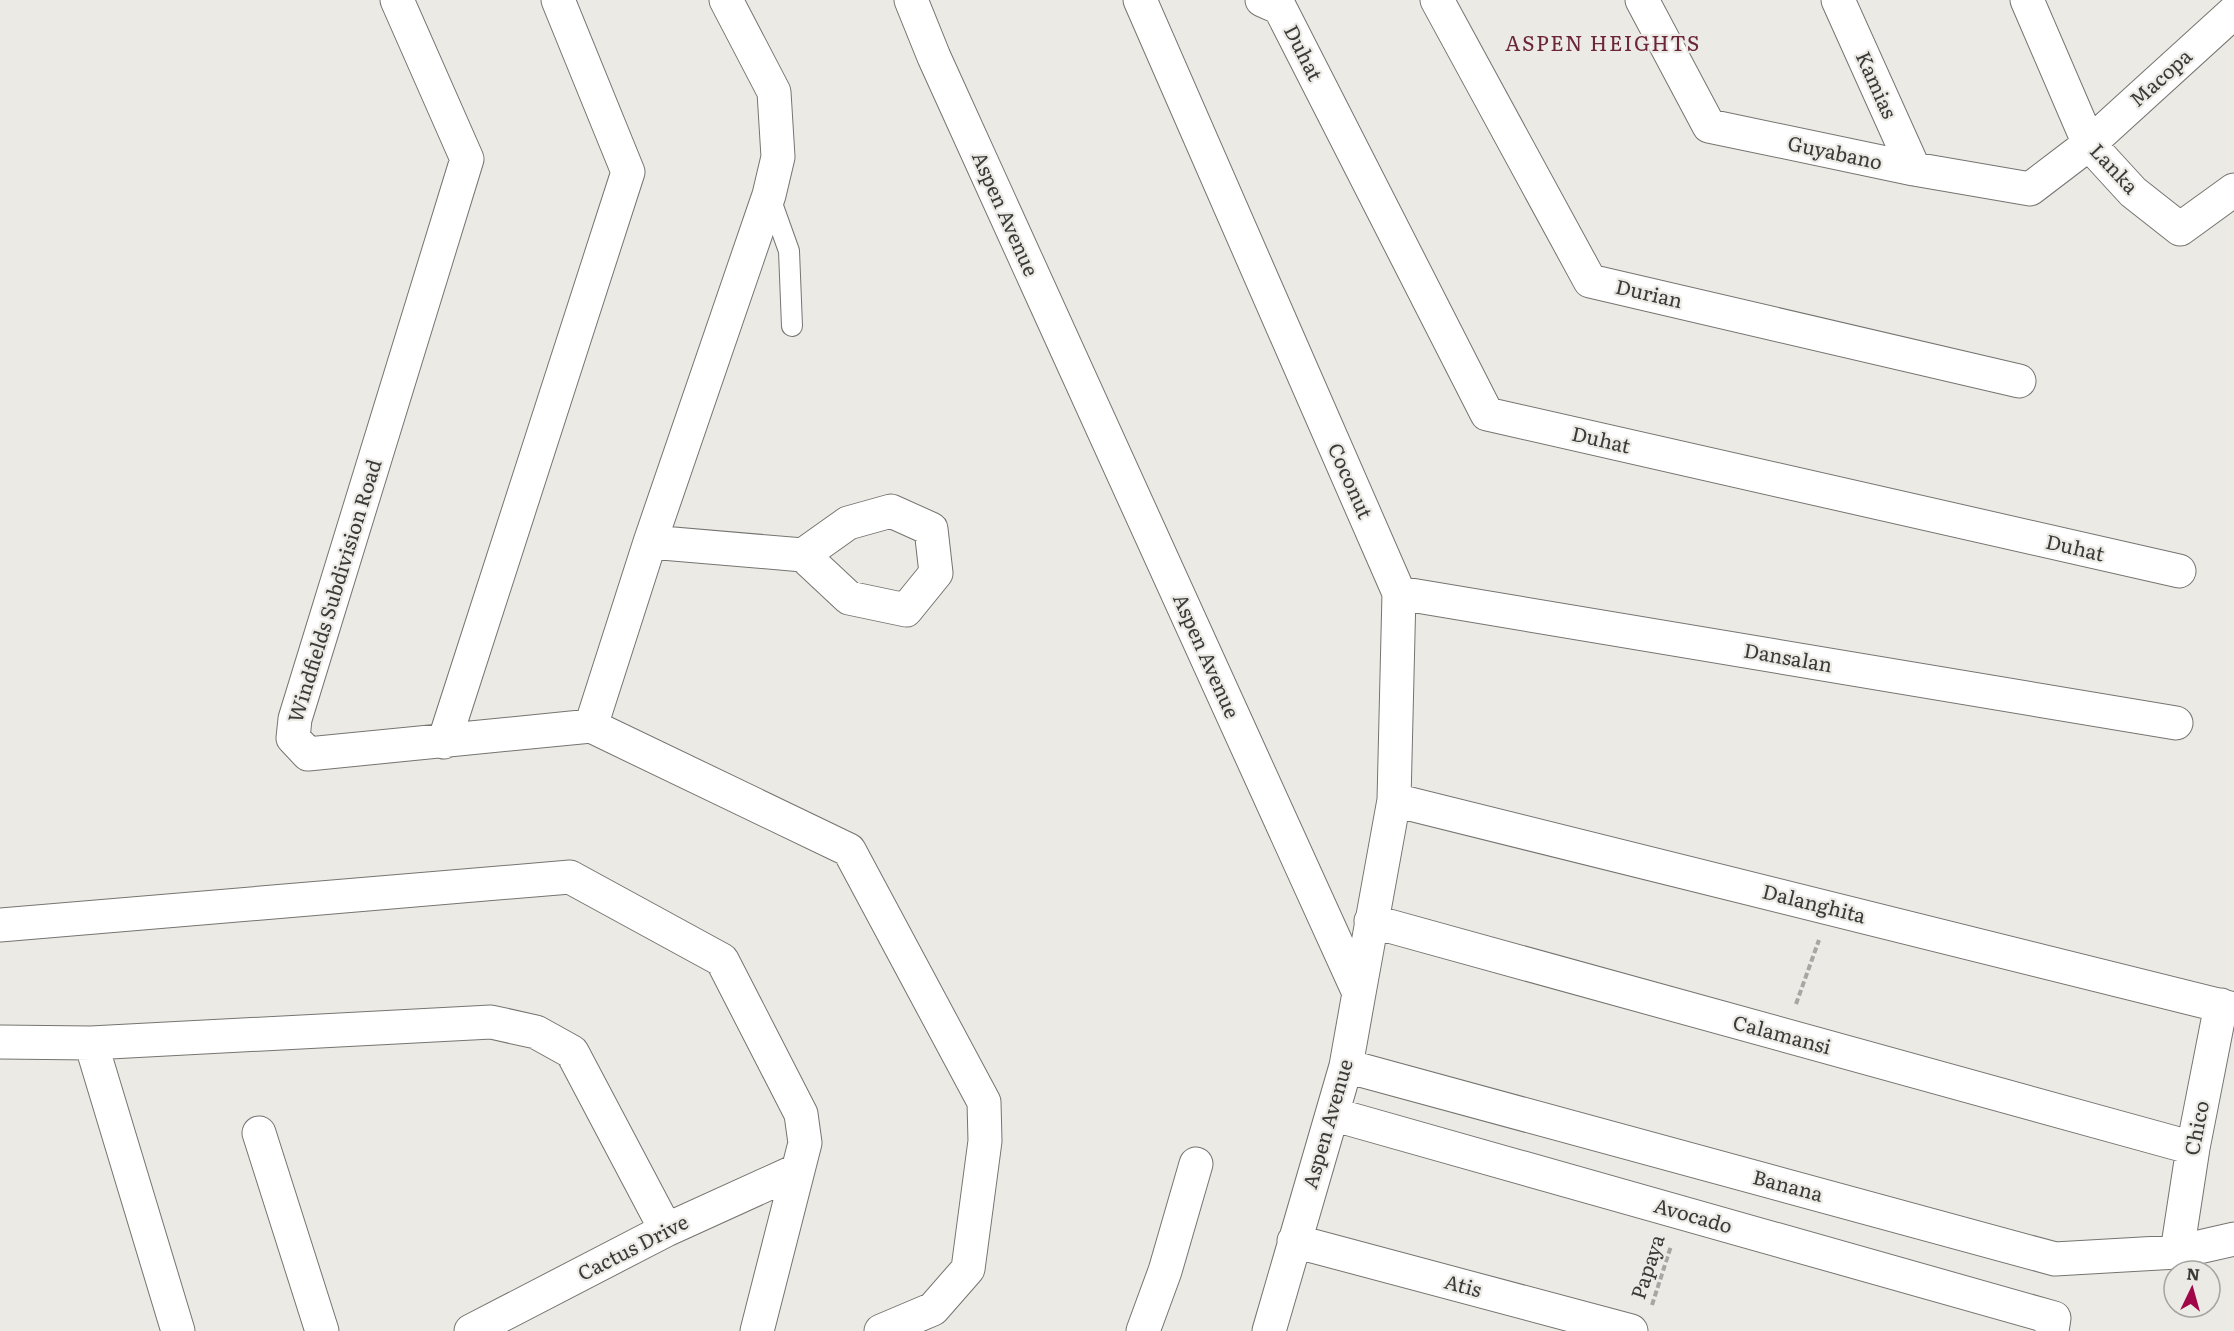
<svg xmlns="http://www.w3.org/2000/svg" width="2234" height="1331" font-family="Literata,serif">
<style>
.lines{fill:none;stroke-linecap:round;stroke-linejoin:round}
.lane-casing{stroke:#767470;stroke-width:22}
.street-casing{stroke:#767470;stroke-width:35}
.path{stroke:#a7a6a2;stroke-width:4;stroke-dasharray:6 3;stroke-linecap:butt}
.lane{stroke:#fff;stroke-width:20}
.street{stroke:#fff;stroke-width:33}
.labels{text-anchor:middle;stroke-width:4.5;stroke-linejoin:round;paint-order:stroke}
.street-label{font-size:20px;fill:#3a3a38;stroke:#ebeae5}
.neighbourhood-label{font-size:21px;letter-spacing:1.5px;fill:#6b2639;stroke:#ebeae5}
</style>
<rect width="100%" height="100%" fill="#ebeae5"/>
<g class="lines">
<g class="lane-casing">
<path id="lane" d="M769,195L789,251L792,326"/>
</g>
<g class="street-casing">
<path id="street" d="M397,0L467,159L295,719L293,738L308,754L591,726L849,850L984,1102L985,1141L968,1269L933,1309L881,1331
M911,0L934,57L1359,993L1346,1066L1269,1331
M1140,0L1399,593L1394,800L1359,993
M1262,0L1280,8L1487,414L2179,571
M1437,0L1590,281L2019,381
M1642,0L1709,126L1914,169L2030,189L2089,144L2234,12
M1838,0L1914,169
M2027,0L2089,144L2133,192L2180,229L2234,190
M650,542L803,555L848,523L891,511L931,529L936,573L906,610L849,598L803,555
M1399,593L2176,723
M591,726L650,542L769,195L778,157L774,92L726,0
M444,742L628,172L558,0
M1394,800L2234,1009
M1371,921L2193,1148
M0,925L570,877L722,960L801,1114L805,1143L757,1331
M0,1042L91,1043L491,1022L536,1032L572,1052L666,1230
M91,1043L178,1331
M1346,1066L2055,1259L2177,1252L2234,1239
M1332,1114L2054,1318L2052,1331
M259,1133L322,1331
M1294,1241L1631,1331
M2177,1252L2193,1148L2221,1005
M471,1331L666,1230L798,1170
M1143,1331L1165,1271L1196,1164"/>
</g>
<path class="path" d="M1796,1004L1819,940
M1652,1305L1671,1246"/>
<use href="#lane" class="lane"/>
<use href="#street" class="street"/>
</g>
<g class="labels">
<g class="street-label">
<text transform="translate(1303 53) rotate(63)" y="7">Duhat</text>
<text transform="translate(2161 78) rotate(-42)" y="7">Macopa</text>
<text transform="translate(1876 85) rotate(66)" y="7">Kamias</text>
<text transform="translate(1835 153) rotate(12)" y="7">Guyabano</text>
<text transform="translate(2114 169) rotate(47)" y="7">Lanka</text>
<text transform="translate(1005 214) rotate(66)" y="7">Aspen Avenue</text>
<text transform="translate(1649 294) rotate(13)" y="7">Durian</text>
<text transform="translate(1601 440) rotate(13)" y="7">Duhat</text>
<text transform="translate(1350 481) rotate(66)" y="7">Coconut</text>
<text transform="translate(2075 548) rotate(13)" y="7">Duhat</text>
<text transform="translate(335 591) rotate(-73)" y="7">Windfields Subdivision Road</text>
<text transform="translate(1206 656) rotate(66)" y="7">Aspen Avenue</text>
<text transform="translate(1788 658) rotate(10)" y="7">Dansalan</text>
<text transform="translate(1814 904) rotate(14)" y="7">Dalanghita</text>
<text transform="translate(1782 1035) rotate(15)" y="7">Calamansi</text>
<text transform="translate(1328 1124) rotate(-74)" y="7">Aspen Avenue</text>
<text transform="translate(2197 1128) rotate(-79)" y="7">Chico</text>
<text transform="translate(1788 1186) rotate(15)" y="7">Banana</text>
<text transform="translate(1693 1216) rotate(16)" y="7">Avocado</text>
<text transform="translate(633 1248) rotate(-27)" y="7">Cactus Drive</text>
<text transform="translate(1648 1267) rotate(-72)" y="7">Papaya</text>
<text transform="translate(1463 1286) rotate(15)" y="7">Atis</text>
</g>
<g class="neighbourhood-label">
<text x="1603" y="51">ASPEN HEIGHTS</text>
</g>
</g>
<g transform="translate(2192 1289) rotate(5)"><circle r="28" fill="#ebeae5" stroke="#a4a4a0" stroke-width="1.5"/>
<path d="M0-4.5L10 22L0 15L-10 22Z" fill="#a10748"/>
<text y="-9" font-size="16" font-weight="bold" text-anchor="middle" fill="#3a3a38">N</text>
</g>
</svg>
